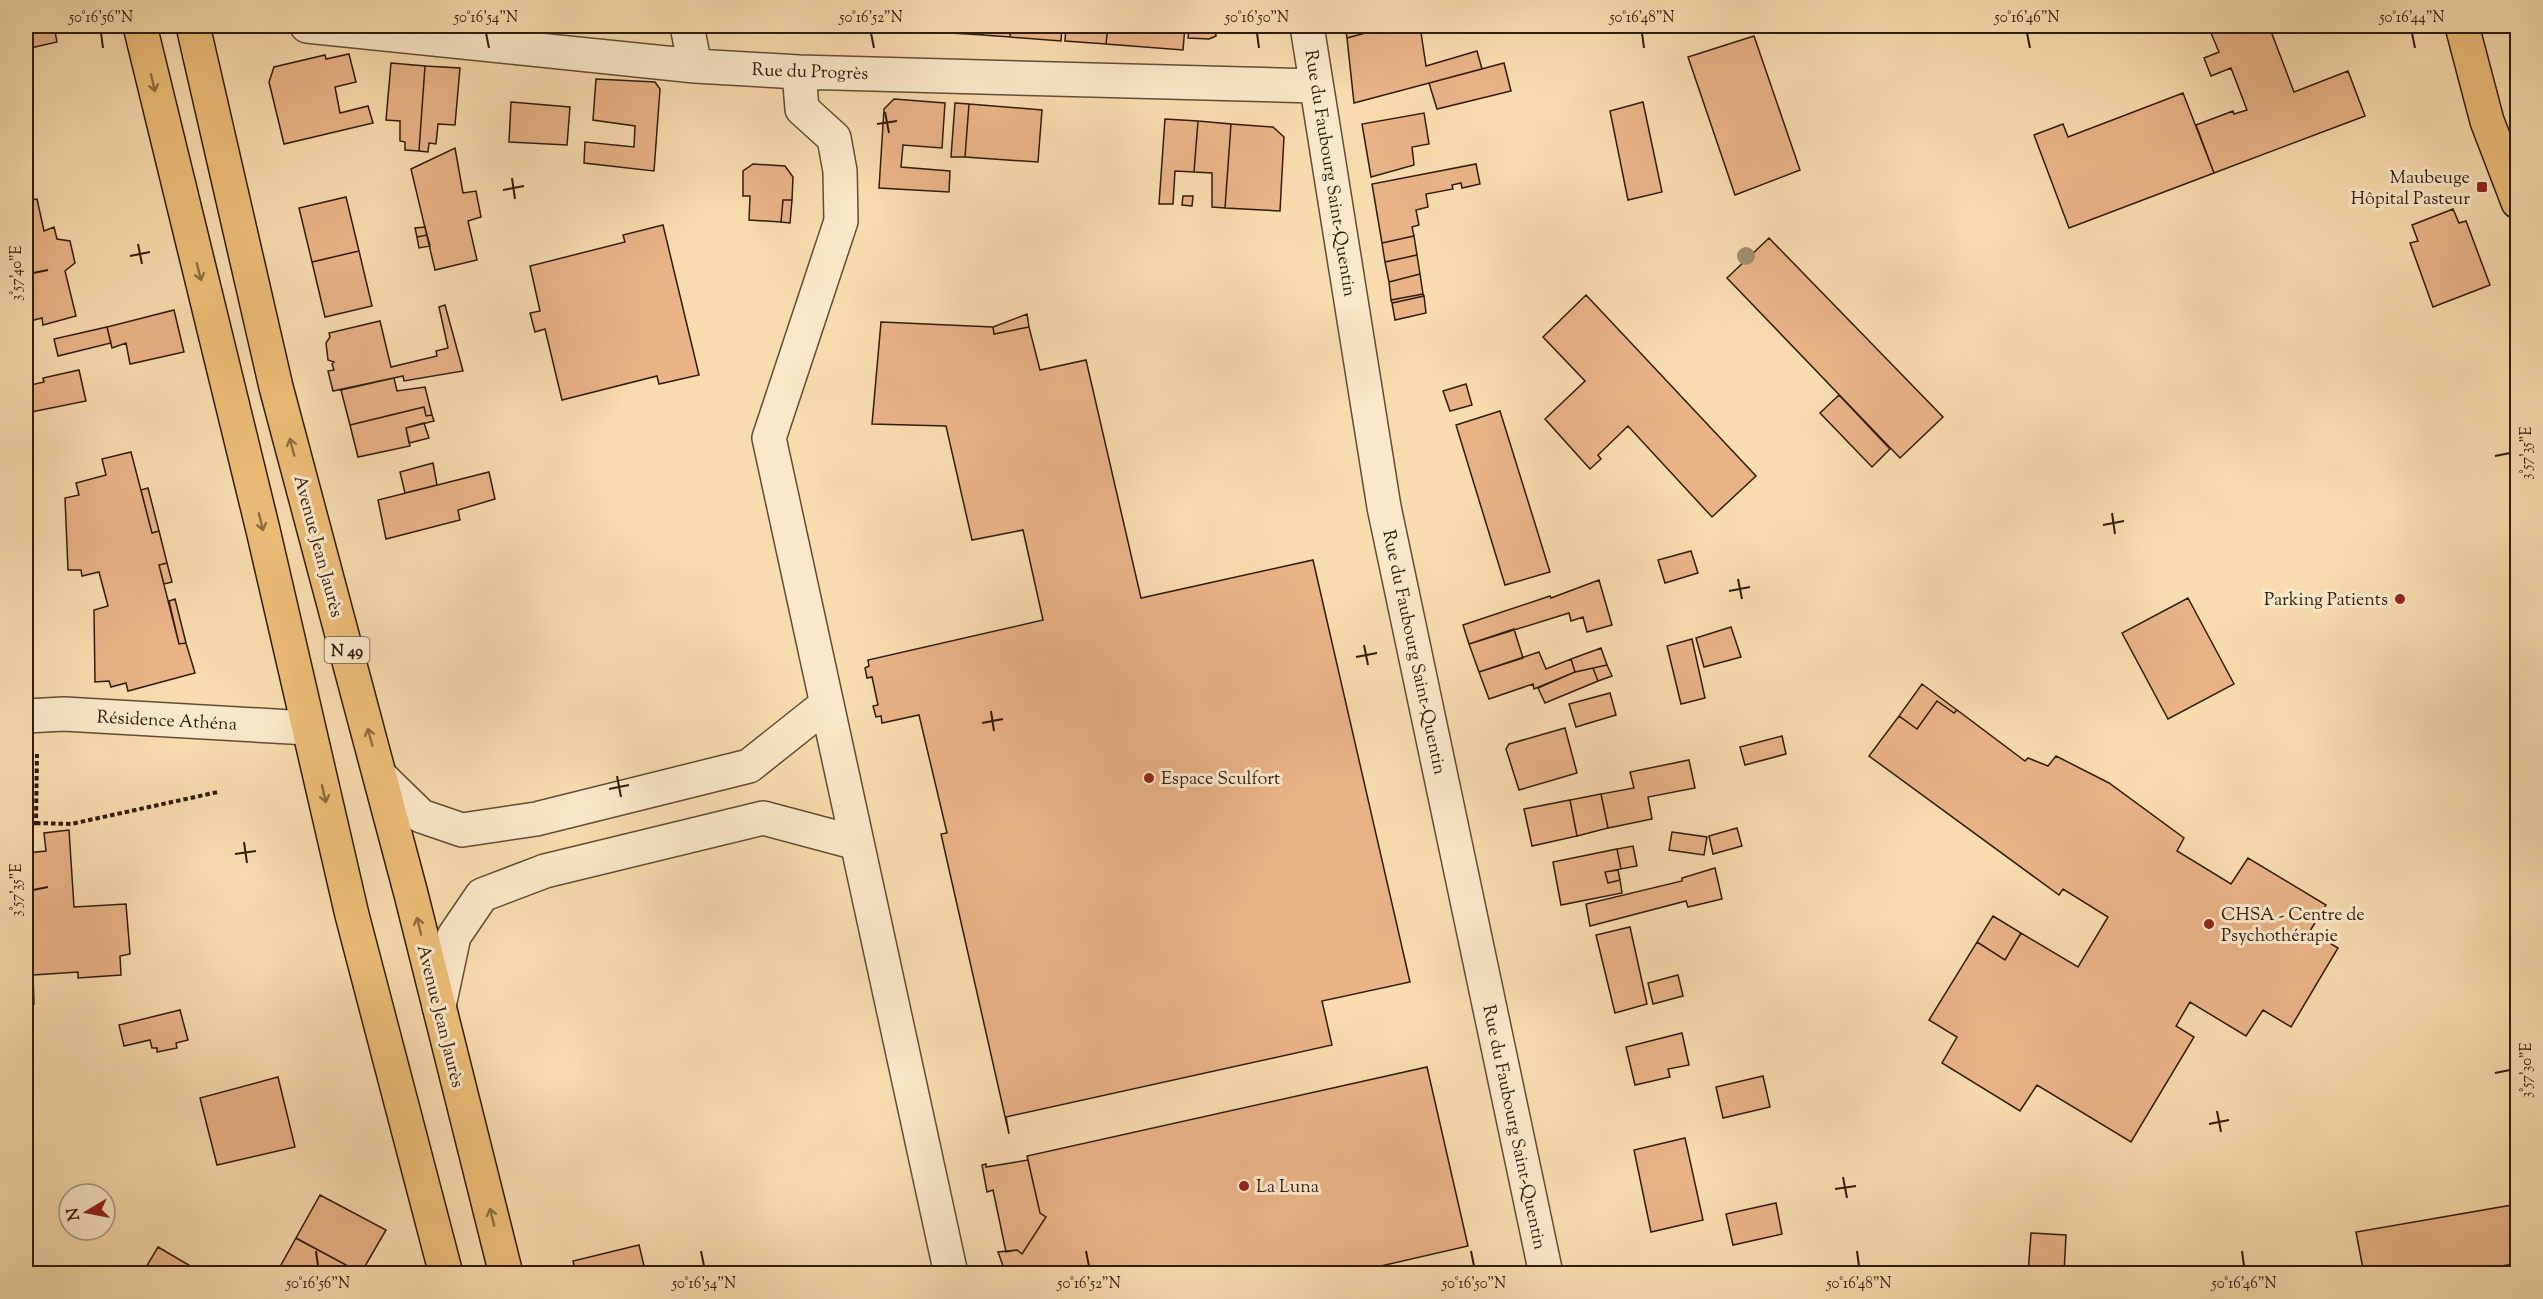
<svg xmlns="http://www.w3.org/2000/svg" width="2543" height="1299" font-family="'Sorts Mill Goudy',serif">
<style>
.building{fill:#e9b386;stroke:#301c10;stroke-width:1.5}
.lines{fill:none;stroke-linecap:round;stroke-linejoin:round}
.minor-casing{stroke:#624c37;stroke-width:36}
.major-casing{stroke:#301c10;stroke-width:36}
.path{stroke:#301c10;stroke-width:4;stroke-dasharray:4.5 3;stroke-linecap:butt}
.minor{stroke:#fae8ca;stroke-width:33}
.major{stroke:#ecbe76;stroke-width:33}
.tree{fill:#a18d6b}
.oneway{stroke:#8e6d43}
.ticks{fill:none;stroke:#301c10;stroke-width:2}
.poi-dot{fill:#8f2418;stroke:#fae8ca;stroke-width:2}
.labels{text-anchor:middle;stroke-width:6;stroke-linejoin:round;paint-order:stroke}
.shield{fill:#fae8ca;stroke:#6d5948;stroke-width:1.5}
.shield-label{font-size:16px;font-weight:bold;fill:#301c10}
.street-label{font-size:18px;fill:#301c10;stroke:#fae8ca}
.poi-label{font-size:18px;fill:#301c10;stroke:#fae8ca;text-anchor:start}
.neatline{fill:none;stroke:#301c10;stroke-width:2}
.ticks-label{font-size:15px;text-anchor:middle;fill:#301c10}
</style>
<rect width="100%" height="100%" fill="#f7dcad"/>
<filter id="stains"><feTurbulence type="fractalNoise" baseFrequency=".00333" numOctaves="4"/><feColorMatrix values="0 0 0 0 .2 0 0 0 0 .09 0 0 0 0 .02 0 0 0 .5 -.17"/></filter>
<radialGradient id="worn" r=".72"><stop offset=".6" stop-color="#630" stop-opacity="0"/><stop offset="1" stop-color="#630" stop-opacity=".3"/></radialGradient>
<path class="building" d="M26,26H54L57,42L26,49Z
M873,26H909L908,30L873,28Z
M909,26H950V33L908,30Z
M950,26H983V35L950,33Z
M983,26H1011L1010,37L983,35Z
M1011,26H1062L1061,41L1010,37Z
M1066,26H1108L1106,44L1065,41Z
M1108,26H1185L1183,50L1106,44Z
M1189,26H1215L1216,36L1209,39L1188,38Z
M1345,26H1391L1347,38Z
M1391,26H1420L1426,66L1477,51L1482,69L1354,103L1347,38Z
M2215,26H2269L2294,92L2348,71L2365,116L2214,173L2196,125L2233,111L2234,114L2247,110L2231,68L2211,76L2204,58L2219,52L2211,33L2217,31Z
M1754,36L1800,170L1735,195L1688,57Z
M349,54L356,82L335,87L340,113L368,106L373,123L284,144L269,82L274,67L325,55L326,59Z
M391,63L425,66L419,151L405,150V142L400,141V121L386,120Z
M1504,63L1511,91L1437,109L1429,83Z
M425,66L460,68L455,125L438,124L436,144L429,143L428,152L419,151Z
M596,79L655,82L660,89L654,171L584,163L585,142L634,147L635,126L593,120Z
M2183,93L2214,173L2069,228L2034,135L2063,124L2068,137Z
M894,99L945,103L942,148L903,145L901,167L950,171L949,192L879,188L884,109Z
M511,102L570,107L567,145L509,142Z
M1643,102L1662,192L1628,200L1610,111Z
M955,103L969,104L965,157H951Z
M969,104L1042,110L1038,162L965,157Z
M1424,113L1429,144L1412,147L1414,165L1371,177L1362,124Z
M1165,119L1198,121L1194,172L1175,171L1173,204H1159Z
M1198,121L1231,124L1225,208L1212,207V173L1194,172Z
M1231,124L1273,127L1284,137L1280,211L1225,208Z
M455,148L463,193L476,191L481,217L468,221L477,260L435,270L411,169Z
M753,164L785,166L793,177L792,200H783L781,222L749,220L750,196H743V171Z
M1476,164L1480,184L1462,188L1461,183L1452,185L1453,189L1426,194L1428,207L1416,210L1419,225L1412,227L1414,236L1382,243L1372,184Z
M1183,196H1193L1192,206L1182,205Z
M346,197L359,251L312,262L299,208Z
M37,199L44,231L54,227L57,239L70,241L75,263L65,271L76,316L43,325L42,318L26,322V201Z
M783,200H792L790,223L781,222Z
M2453,209L2459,223L2466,221L2490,285L2433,307L2410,243L2418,241L2412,225Z
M663,225L699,375L659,384L657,376L562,400L545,329L535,332L530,313L540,311L530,266L625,242L623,235Z
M425,227L427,235L417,237L415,228Z
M427,235L430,246L419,248L417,237Z
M1414,236L1417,255L1385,262L1382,243Z
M1769,238L1943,417L1900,458L1727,278Z
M359,251L372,306L325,317L312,262Z
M1417,255L1420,274L1389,282L1385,262Z
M1420,274L1423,294L1391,300L1389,282Z
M1423,294L1424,296L1392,303L1391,300Z
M1586,295L1756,476L1712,517L1628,426L1598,455L1601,459L1590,469L1545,419L1585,381L1543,337Z
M1424,296L1426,313L1395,320L1392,303Z
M445,305L463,371L404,381L403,376L333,391L328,371L334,370L332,364L334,362L328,360L326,343L330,337L329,333L380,321L391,367L437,356L436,351L448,348L439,307Z
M174,310L184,352L130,364L126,343L112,348L107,327Z
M1027,314L1029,327L994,334L993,327Z
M881,322L993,327L994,334L1029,327L1040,370L1086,360L1141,598L1313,560L1410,982L1322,1001L1332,1045L1006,1117L1009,1134L941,834L947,833L919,715L882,723L881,716L876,717L873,706L878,705L872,677L867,678L865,668L869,666L868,660L1043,620L1023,530L972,540L946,426L872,424Z
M107,327L111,343L58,356L54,339Z
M79,370L86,401L26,413V386L44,382L43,378Z
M394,378L397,391L425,387L432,415L426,416L424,407L350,425L341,390Z
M1466,384L1472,405L1450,411L1443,391Z
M1839,395L1890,449L1872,467L1820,413Z
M424,407L426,416L432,415L434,421L406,428L410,446L358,457L350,425Z
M1500,411L1550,572L1505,585L1456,425Z
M424,423L429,438L409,443L406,428Z
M131,452L152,533L159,531L167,563L159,565L179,644L186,643L195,673L128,691L126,683L111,687L109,681L95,682L94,610L108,606L99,572L82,576L81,570H68L65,498L79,495L76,483L106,475L102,459Z
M433,463L437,485L405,493L400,472Z
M489,472L495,499L458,510L460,520L386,539L378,500Z
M148,488L159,531L152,533L141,490Z
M1691,551L1698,573L1665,583L1658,560Z
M167,563L172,582L164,584L159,565Z
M1599,580L1612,625L1587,632L1583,617L1571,621L1569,613L1469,644L1463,625L1550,596L1551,598Z
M2188,598L2234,684L2168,719L2122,633Z
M175,599L186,643L179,644L169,601Z
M1731,627L1741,657L1704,667L1696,638Z
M1514,629L1523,658L1479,672L1469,644Z
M1692,639L1705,698L1681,704L1667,646Z
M1601,648L1607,665L1575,672L1571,659Z
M1539,652L1546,669L1571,659L1575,672L1534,689L1533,684L1489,699L1479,672Z
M1607,665L1612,676L1598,681L1593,668Z
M1593,668L1598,681L1545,703L1538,688L1575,672Z
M1922,684L1957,710L1954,713L1937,701L1917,729L1899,716Z
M1610,693L1616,715L1576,727L1569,704Z
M1937,701L1954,713L1957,710L2025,761L2028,758L2048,766L2056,756L2109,783L2184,838L2177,851L2231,884L2248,858L2326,905L2310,931L2338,948L2291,1027L2263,1010L2246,1036L2190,1002L2176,1026L2194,1037L2131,1142L2037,1085L2020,1111L1942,1063L1957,1037L1929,1020L1977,942L2005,960L2021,933L2078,967L2108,917L2063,889L2059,895L1869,756L1899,716L1917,729Z
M1565,728L1577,773L1519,790L1506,749L1509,744Z
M1782,736L1786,754L1745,765L1740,747Z
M1689,760L1695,788L1648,797L1652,819L1608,828L1601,794L1634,788L1630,772Z
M1601,794L1608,828L1577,836L1570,800Z
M1570,800L1577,836L1532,846L1524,809Z
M1737,828L1742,846L1713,854L1709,836Z
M69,830L74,907L126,904L130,954L120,956L121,975L78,978V972L33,975L34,1004L26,1005V853L46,851L44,833Z
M1672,832L1707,837L1704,855L1669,850Z
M1633,846L1637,866L1621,869L1617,849Z
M1617,849L1621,869L1605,872L1608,883L1620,880L1622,893L1561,905L1553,862Z
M1715,868L1722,899L1688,907L1686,901L1590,926L1586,904L1682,881V878Z
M1618,870L1620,880L1608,883L1605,872Z
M1993,916L2021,933L2005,960L1977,942Z
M1630,927L1647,1004L1615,1013L1596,935Z
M1678,975L1683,996L1653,1004L1648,983Z
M180,1010L188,1040L176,1043L177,1048L157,1052V1048H152L150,1040L124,1046L119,1025Z
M1682,1033L1689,1065L1668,1069L1670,1077L1635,1085L1626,1047Z
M1427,1067L1468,1246L1346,1274H1006L998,1252L1017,1250L1022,1254L1046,1217L1040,1213L1027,1156Z
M1763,1076L1770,1107L1723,1118L1716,1087Z
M278,1077L295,1147L217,1165L200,1098Z
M1685,1138L1703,1220L1651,1232L1634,1150Z
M1028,1160L1040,1213L1046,1217L1022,1254L1017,1250L1006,1252L993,1190L987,1192L982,1165L986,1164V1167Z
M320,1195L386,1230L361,1273L296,1238Z
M1776,1203L1782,1234L1733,1245L1726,1214Z
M2518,1204V1263L2458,1274H2364L2356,1232Z
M2031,1233L2066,1235L2064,1274H2028Z
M296,1238L297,1239L361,1273L276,1274Z
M639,1245L646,1274H576L573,1261Z
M158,1247L204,1274H142Z"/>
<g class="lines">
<g class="minor-casing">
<path id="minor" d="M307,26L695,66L799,72L1315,86
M687,26L695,66
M1307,26L1384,507L1546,1274
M799,72L802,109L834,138L840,171L841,221L769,438L951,1274
M26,716L64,714L308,728
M381,777L421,816L462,830L536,819L749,766L827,704
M439,1006L454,936L482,895L545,871L763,818L857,843"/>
</g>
<g class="major-casing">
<path id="major" d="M140,26L263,530L352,915L446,1274
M193,26L276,387L411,894L506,1274
M2462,26L2487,121L2518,202"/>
</g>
<path class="path" d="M36,823L71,824L218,792
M26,824L36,823L37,754"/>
<use href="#minor" class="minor"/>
<use href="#major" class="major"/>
</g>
<circle class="tree" cx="1746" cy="256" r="9"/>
<defs><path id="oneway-shaft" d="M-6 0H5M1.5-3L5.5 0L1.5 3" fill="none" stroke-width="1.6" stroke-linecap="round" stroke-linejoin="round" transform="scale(1.5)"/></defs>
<g class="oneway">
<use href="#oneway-shaft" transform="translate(153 83) rotate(77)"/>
<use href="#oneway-shaft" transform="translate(199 272) rotate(76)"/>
<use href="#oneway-shaft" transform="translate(292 447) rotate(-105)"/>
<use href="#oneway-shaft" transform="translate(261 522) rotate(76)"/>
<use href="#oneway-shaft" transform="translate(370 737) rotate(-105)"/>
<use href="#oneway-shaft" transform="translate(324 794) rotate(77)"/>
<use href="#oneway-shaft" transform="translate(419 926) rotate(-104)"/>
<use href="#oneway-shaft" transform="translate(492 1217) rotate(-104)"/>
</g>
<path class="ticks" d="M101,33L103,48M486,33L489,48M871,33L874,48M1257,33L1259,48M1642,33L1644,48M2027,33L2030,48M2412,33L2415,48M885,112L889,133M877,124L897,121M512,178L515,199M503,190L524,186M138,244L142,264M130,256L150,252M33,273L48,270M2495,456L2510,453M2112,513L2115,534M2103,525L2124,521M1738,579L1742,599M1729,591L1750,587M1364,645L1368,665M1356,657L1377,653M991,711L994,731M982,723L1003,719M617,776L621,797M609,789L629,785M244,842L247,863M235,854L256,851M33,890L48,887M2495,1073L2510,1070M2217,1111L2221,1132M2209,1124L2229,1120M1843,1177L1847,1198M1835,1189L1856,1186M316,1251L318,1266M701,1251L704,1266M1086,1251L1089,1266M1471,1251L1474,1266M1857,1251L1859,1266M2242,1251L2244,1266"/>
<g class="poi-dot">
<rect x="2476" y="181" width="12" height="12" rx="3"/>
<circle cx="2400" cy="599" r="6"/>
<circle cx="1149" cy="778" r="6"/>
<circle cx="2209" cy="924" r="6"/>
<circle cx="1244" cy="1186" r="6"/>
</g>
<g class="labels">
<rect class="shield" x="324.5" y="637" width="45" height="26" rx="4.5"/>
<g class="shield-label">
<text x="347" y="656">N 49</text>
</g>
<g class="street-label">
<text transform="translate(810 71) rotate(2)" y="6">Rue du Progrès</text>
<text transform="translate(1331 173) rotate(81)" y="6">Rue du Faubourg Saint-Quentin</text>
<text transform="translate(319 546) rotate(75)" y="6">Avenue Jean Jaurès</text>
<text transform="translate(1415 652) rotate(78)" y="6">Rue du Faubourg Saint-Quentin</text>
<text transform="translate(167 720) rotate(3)" y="6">Résidence Athéna</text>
<text transform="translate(441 1016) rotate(76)" y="6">Avenue Jean Jaurès</text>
<text transform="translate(1515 1127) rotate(78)" y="6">Rue du Faubourg Saint-Quentin</text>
</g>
<g class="poi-label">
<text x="2470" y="183" text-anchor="end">Maubeuge<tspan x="2470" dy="21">Hôpital Pasteur</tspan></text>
<text x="2388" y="605" text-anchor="end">Parking Patients</text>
<text x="1161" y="784">Espace Sculfort</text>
<text x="2221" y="920">CHSA - Centre de<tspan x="2221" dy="21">Psychothérapie</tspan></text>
<text x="1256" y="1192">La Luna</text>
</g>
</g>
<rect width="2543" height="1299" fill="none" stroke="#f7dcad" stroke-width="66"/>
<g transform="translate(87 1212) rotate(260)"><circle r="28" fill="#fae8ca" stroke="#a99680" stroke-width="1.5"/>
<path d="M0-4.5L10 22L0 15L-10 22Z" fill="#8f2418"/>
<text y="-9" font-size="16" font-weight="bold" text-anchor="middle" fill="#301c10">N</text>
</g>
<rect x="33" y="33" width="2477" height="1233" class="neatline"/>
<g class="ticks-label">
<text x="101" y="22">50°16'56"N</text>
<text x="486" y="22">50°16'54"N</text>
<text x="871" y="22">50°16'52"N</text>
<text x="1257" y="22">50°16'50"N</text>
<text x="1642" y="22">50°16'48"N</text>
<text x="2027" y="22">50°16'46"N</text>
<text x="2412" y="22">50°16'44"N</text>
<text transform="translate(16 273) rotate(-90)" y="5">3°57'40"E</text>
<text transform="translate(2526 453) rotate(-90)" y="5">3°57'35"E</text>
<text transform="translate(16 890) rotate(-90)" y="5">3°57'35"E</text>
<text transform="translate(2526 1070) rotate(-90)" y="5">3°57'30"E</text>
<text x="318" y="1288">50°16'56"N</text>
<text x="704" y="1288">50°16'54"N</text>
<text x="1089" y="1288">50°16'52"N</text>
<text x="1474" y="1288">50°16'50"N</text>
<text x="1859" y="1288">50°16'48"N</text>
<text x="2244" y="1288">50°16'46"N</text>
</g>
<rect width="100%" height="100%" filter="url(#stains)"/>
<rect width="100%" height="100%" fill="url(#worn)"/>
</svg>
